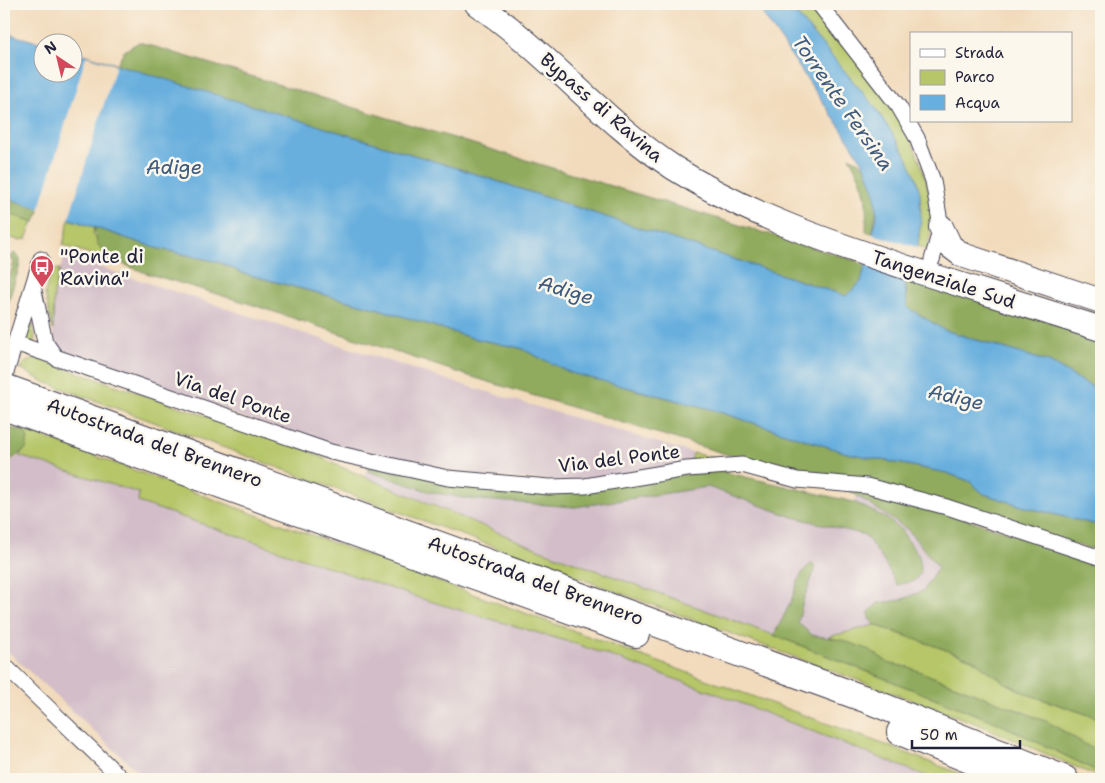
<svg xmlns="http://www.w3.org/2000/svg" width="1105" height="783" font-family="'Shantell Sans',sans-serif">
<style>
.industrial{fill:#d2bdc8}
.green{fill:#b6c669;stroke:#6c7452}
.forest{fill:#90ab5d;stroke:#59664c}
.water{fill:#67afde;stroke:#44688c}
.pier{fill:#f2dbbc}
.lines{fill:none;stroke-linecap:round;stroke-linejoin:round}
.minor-casing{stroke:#413e4e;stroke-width:17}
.trunk-casing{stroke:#413e4e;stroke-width:26}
.motorway-casing{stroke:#413e4e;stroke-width:28}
.minor{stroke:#fff;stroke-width:15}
.trunk{stroke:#fff;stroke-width:24}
.motorway{stroke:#fff;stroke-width:26}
.labels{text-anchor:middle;stroke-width:5;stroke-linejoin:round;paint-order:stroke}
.street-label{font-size:19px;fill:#22223b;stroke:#fbf7ec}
.poi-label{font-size:19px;fill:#22223b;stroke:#fbf7ec;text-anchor:start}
.water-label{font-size:20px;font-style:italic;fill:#3e5a7c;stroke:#fbf7ec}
</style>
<rect width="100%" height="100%" fill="#fbf7ec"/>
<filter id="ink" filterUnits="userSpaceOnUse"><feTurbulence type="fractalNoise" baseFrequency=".02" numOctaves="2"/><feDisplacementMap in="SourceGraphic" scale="10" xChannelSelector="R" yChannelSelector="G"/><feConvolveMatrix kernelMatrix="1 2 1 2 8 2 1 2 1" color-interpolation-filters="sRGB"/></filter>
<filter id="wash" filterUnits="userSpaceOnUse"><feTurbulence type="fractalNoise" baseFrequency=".0096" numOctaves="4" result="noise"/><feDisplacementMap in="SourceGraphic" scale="20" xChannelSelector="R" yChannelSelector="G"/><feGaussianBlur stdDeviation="1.12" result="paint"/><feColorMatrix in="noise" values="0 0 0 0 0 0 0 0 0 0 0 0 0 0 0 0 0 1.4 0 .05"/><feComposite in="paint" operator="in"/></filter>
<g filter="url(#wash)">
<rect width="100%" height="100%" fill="#f2dbbc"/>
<path class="industrial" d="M65,256L454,382L693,453L691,463L585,483L474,476L318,443L128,378L61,351L55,344L53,334L54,293L57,276Z
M19,456L139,493L138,502L419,598L576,644L715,693L934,779H146L4,648V465Z
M369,465L528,490L720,471L854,502L861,487L1101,560V773L998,723L784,639L538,549L364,476Z"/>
<path class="green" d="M788,4H814C858,61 914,120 929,193C933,212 931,231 928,250L918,246L921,218L905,153L875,107Z
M4,197L35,222H33L26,239L19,240L4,236Z
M69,219L94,227L93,234L111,261L63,245Z
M60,269L54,293L53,330L45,293L51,270Z
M32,322L35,338L34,342L25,340Z
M35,358L310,451L334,464L538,549L784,639L998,723L1101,773V778L980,725L42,381L20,368L26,362Z
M24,430L883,744L974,779H934L715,693L576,644L419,598L138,502L139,493L19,456C27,447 29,442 24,430Z
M693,453L718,459V462L691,463Z
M875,625L972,659L1004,682L1027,694L1101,719V754L1048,722L908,667L890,664L870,650L828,637Z"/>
<path class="forest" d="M139,42L857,261L865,266L861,282L846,296L460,169L116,65L124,51Z
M849,157C854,160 862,163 866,167C880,185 878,213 872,233L866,232C867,196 867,189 849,157Z
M4,197L40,209L35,222L4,213Z
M94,227L156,248L219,262L242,273L379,309L472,338L520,348L545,360L639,391L707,408L847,453L947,473L969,481L984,494L1025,507L1101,526V551L788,473L469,376L247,303L146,273L108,258L97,243Z
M14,253L20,258V265L4,315V294L14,263L11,257Z
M906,278L1101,337V392L1049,362L944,330L907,307Z
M9,428L24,430L28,439L26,449L4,465V440Z
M367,467L528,490L720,471L854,502L886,518L900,529L919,556L921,573L914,581L897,585L884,562L865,535L793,517L708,487L575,507L469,499L430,492L368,471Z
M859,487L1101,560V719L1027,694L1004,682L972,659L875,625L869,619V612L878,603L901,600L924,590L938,567L908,530L850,491Z
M813,563L815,570L803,601L798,623L812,635L842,640L870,650L890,664L908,667L1048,722L1101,754V773L998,723L774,635C779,625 785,614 790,603C797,589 797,572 813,563Z"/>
<path class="water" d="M756,4H788L875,107L905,153L916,177L920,193L921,218L918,246L905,284L907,307L944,330L1049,362L1101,392V526L1025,507L984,494L969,481L947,473L847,453L707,408L571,373L520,348L472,338L379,309L242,273L219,262L156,248L4,197V33L42,43V72H72L73,51L460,169L846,296L861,282L865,266L877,217L875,193L865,166L850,142Z"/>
<path class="pier" d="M86,56L116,65L68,221L39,211Z
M869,233L920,248L909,277L863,263Z"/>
</g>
<g filter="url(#ink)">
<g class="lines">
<g class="minor-casing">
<path id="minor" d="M819,4L899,107L917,138L933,181L941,227L932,260
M33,286L45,342L57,359
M15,343L331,452L448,478L549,487L585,486L687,469L742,465L797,480L867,486L947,507L1101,558
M4,379L41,259
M4,665L122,779"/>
</g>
<g class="trunk-casing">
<path id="trunk" d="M477,4C548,52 602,121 674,168C748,215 831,243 914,270C976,290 1039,309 1101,329
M941,227L950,246L962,255L1101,301"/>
</g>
<g class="motorway-casing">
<path id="motorway" d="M4,387L865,699L1065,779
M4,407L636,634
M900,732L1017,779"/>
</g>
<use href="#minor" class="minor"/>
<use href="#trunk" class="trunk"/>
<use href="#motorway" class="motorway"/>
</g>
</g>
<defs>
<g id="bus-pin" transform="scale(1.25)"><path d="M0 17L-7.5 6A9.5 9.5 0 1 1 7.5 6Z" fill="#d1495b" stroke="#fbf7ec"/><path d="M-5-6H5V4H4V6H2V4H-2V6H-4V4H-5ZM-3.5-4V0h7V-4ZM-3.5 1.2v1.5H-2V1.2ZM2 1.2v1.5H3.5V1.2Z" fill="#fff"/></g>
</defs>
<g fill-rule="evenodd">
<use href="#bus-pin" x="42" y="267"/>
</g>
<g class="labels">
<g class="street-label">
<text transform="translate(602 107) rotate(41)" y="7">Bypass di Ravina</text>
<text transform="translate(944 279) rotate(18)" y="7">Tangenziale Sud</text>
<text transform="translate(233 397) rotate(19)" y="7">Via del Ponte</text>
<text transform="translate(155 442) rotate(20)" y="7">Autostrada del Brennero</text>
<text transform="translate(619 458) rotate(-7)" y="7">Via del Ponte</text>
<text transform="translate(536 580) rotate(20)" y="7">Autostrada del Brennero</text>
</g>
<g class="poi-label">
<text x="60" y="263">"Ponte di<tspan x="60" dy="22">Ravina"</tspan></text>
</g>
<g class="water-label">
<text transform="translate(843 103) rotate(55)" y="7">Torrente Fersina</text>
<text x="174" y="174">Adige</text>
<text transform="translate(566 290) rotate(17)" y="7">Adige</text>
<text transform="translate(956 397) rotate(13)" y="7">Adige</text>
</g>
</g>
<rect width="1105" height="783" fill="none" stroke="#fbf7ec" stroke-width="20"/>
<rect x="910" y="32" width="162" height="90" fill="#fbf7ec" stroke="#a4a2a5"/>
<rect x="920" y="49" width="25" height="8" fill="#ffffff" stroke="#a4a2a5"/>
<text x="955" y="58" font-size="15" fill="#22223b">Strada</text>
<rect x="920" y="70" width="25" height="15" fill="#b6c669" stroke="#a4a2a5"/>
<text x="955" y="82" font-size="15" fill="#22223b">Parco</text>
<rect x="920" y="95" width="25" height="15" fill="#67afde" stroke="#a4a2a5"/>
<text x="955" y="108" font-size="15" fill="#22223b">Acqua</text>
<g transform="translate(58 58) rotate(325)"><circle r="24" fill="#fbf7ec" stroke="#a4a2a5"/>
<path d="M0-4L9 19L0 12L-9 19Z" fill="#d1495b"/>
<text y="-8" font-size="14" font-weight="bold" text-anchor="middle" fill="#22223b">N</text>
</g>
<path d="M912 740v8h108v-8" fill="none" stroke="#22223b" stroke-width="2.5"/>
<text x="920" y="740" font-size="15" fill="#22223b" stroke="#fbf7ec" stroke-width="4" paint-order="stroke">50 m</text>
</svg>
